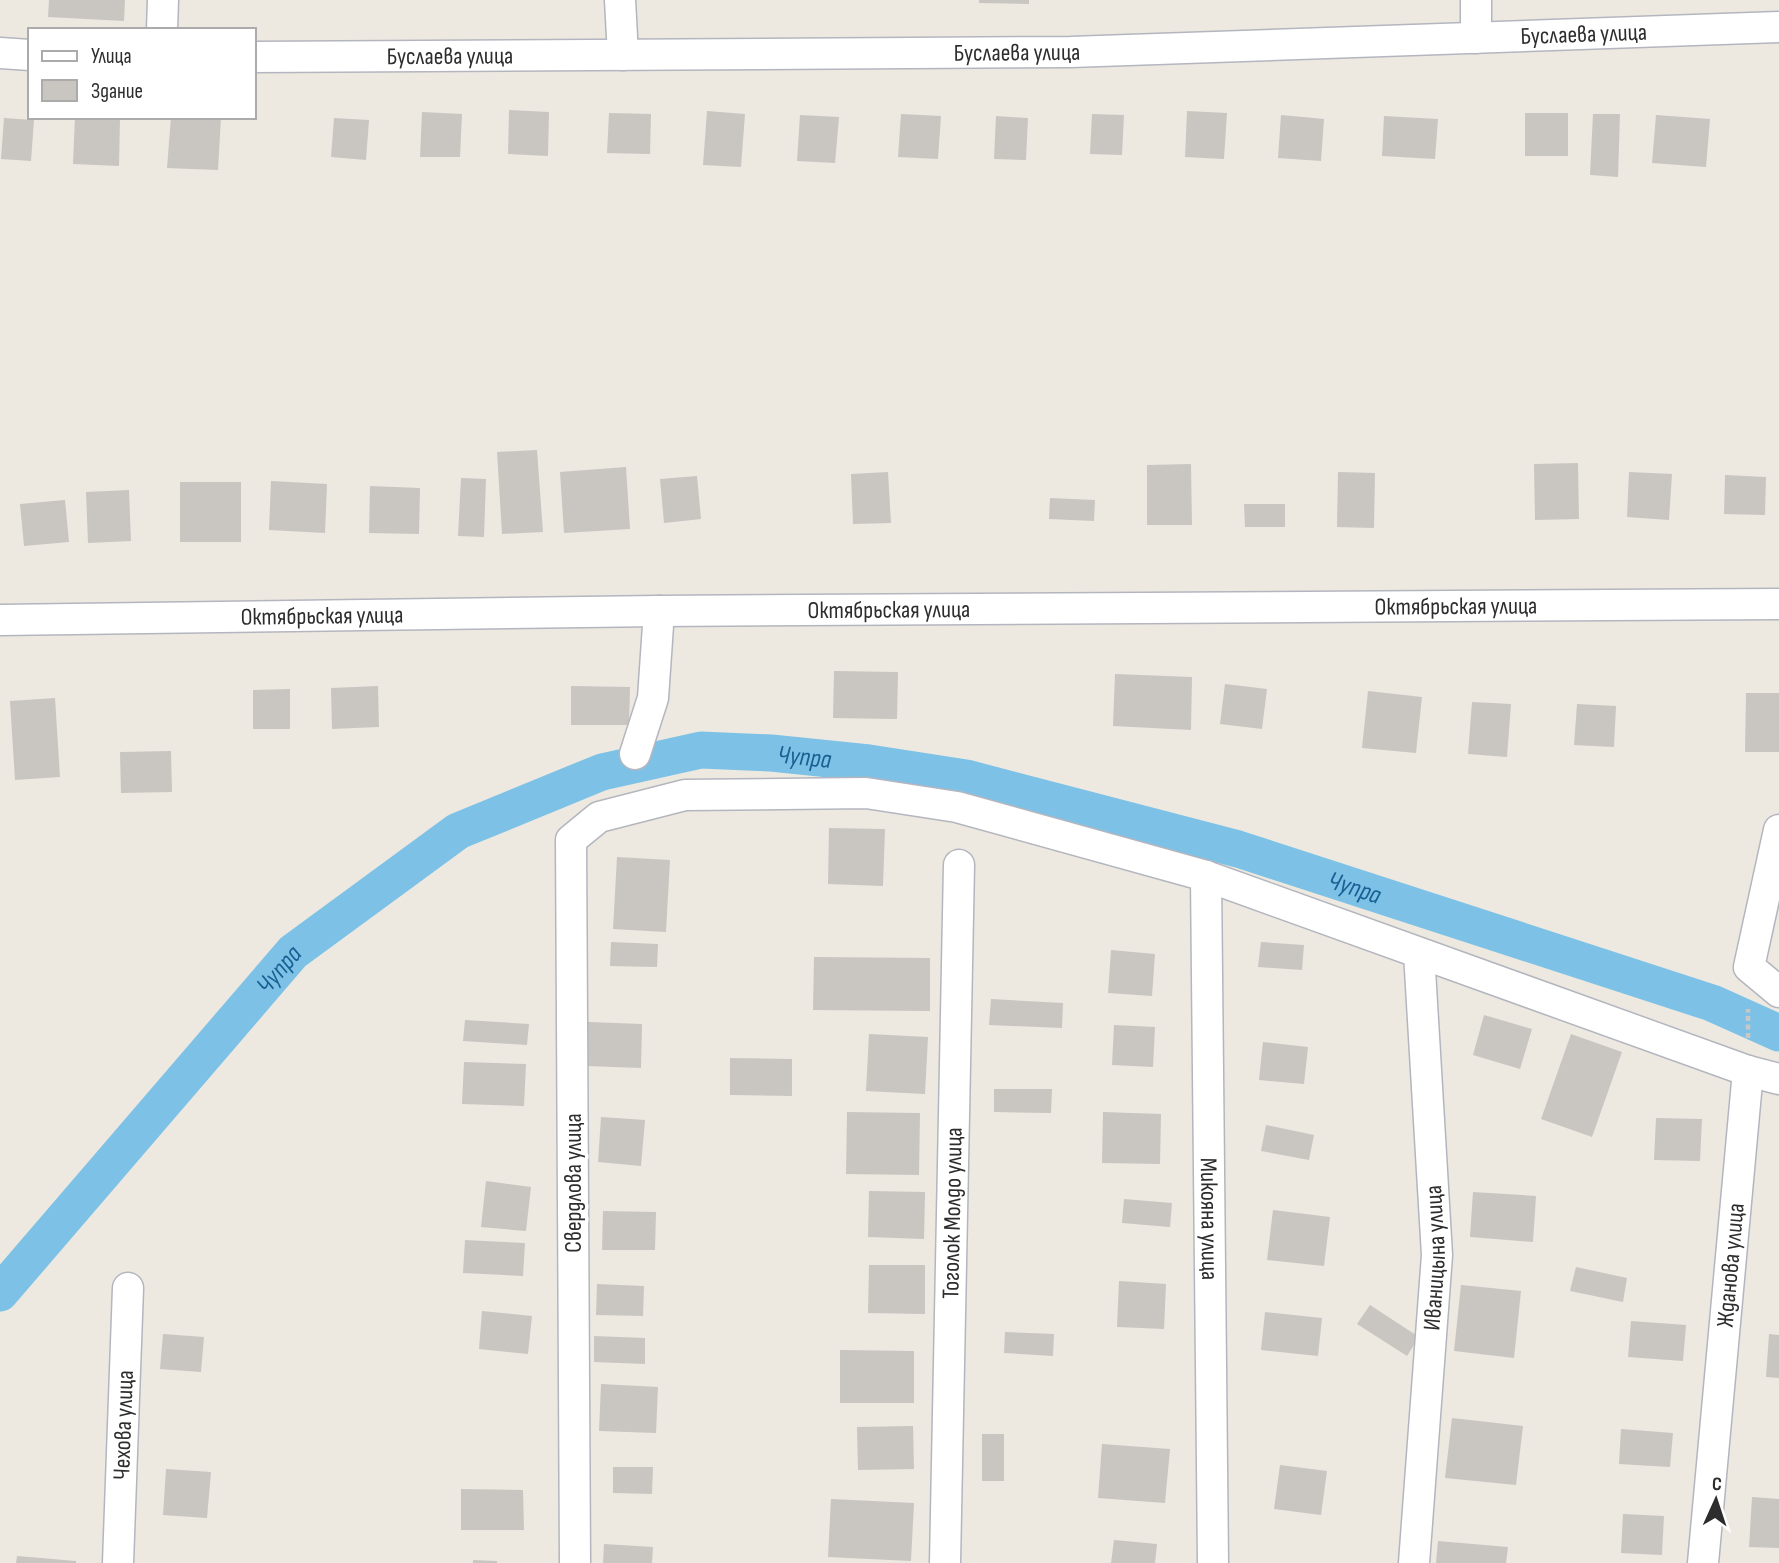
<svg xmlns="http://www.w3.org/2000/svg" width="1779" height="1563" font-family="'Sofia Sans Condensed',sans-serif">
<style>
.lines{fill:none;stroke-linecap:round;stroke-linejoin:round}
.canal{stroke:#7dc2e6;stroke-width:37}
.building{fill:#c9c5c0}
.street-casing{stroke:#b4b6bf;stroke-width:33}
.path{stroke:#c8c8c8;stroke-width:4.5;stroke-dasharray:5 3.5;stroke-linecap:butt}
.street{stroke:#fff;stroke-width:30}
.labels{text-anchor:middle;stroke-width:7;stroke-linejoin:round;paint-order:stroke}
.street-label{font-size:24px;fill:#2d2d2d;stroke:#fff}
.water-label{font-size:26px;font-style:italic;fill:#196195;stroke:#fff}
</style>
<rect width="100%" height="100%" fill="#ede9e1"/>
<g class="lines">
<path class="canal" id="s1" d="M0,1293L293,952L458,831L602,772L701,750L771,753L869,763L966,778L1238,849L1712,1003L1779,1033"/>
</g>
<path class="building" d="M49,0H125L124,21L48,17Z
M979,0H1029V4L979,3Z
M509,110L549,112L548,156L508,154Z
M707,111L745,114L741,167L703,165Z
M1187,111L1227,113L1224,159L1185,157Z
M422,112L462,114L460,157H420Z
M609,113L651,114L650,154L607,153Z
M1525,113H1568V156H1525Z
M901,114L941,116L938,159L898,157Z
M1092,114L1124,115L1122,155L1090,154Z
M1593,114H1620L1618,177L1590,175Z
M800,115L839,117L835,163L797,161Z
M1281,115L1324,119L1321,161L1278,158Z
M1656,115L1710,119L1706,167L1652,163Z
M996,116L1028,118L1026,160L994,159Z
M1384,116L1438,119L1435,159L1382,156Z
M75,117L120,118L119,166L73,164Z
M171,117H221L218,170L167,168Z
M4,118L34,120L31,161L1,159Z
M334,118L369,120L366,160L331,157Z
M537,450L543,532L502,534L497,452Z
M1578,463L1579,519L1535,520L1534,464Z
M1191,464L1192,525H1147V465Z
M626,467L630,529L564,533L560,472Z
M888,472L891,523L853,524L851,474Z
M1338,472L1375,473L1374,528L1337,527Z
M1629,472L1672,474L1669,520L1627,517Z
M1725,475L1766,477L1765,515L1724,514Z
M697,476L701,519L664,523L660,479Z
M461,478L486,479L484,537L458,536Z
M271,481L327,484L325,533L269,530Z
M180,482H241V542H180Z
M370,486L420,488L419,534L369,533Z
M129,490L131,541L88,543L86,492Z
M1050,498L1095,500L1094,521L1049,519Z
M65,500L69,542L24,546L20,504Z
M1244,504H1285V527H1245Z
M834,671L898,672L897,719L833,718Z
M1115,674L1192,677L1191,730L1113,726Z
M1225,684L1267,689L1262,729L1220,724Z
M378,686L379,727L332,729L331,688Z
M571,686L630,687L629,725H571Z
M290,689V729H253V690Z
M1368,691L1422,697L1416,753L1362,748Z
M1746,693H1779V752H1745Z
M55,698L60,777L15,780L10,701Z
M1472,702L1511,704L1507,757L1468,754Z
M1577,704L1616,706L1614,747L1574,745Z
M171,751L172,792L121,793L120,752Z
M829,828L885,829L883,886L828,884Z
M617,857L670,860L666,932L613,929Z
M611,942L658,944L657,967L610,966Z
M1261,942L1304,945L1302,970L1258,967Z
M1111,950L1155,954L1152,996L1108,993Z
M814,957L930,958V1011L813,1010Z
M991,999L1063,1003L1062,1028L989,1025Z
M1484,1015L1532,1029L1520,1069L1473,1055Z
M465,1020L529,1024L527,1045L463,1041Z
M588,1022L642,1024L641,1068L587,1066Z
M1114,1025L1155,1027L1153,1067L1112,1065Z
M869,1034L928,1037L925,1094L866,1091Z
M1571,1034L1622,1052L1592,1137L1541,1119Z
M1263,1042L1308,1047L1304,1084L1259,1080Z
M730,1058L792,1059V1096L730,1095Z
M464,1062L526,1064L524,1106L462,1104Z
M994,1089H1052L1051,1113L994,1112Z
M847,1112L920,1113L919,1175L846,1174Z
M1103,1112L1161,1114L1160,1164L1102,1163Z
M601,1117L645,1120L641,1166L598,1162Z
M1656,1118L1702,1119L1700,1161L1654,1160Z
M1266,1125L1314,1135L1309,1160L1261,1151Z
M486,1181L531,1187L526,1231L481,1227Z
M869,1191L925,1192L924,1239L868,1237Z
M1473,1192L1536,1196L1533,1242L1470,1237Z
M1124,1199L1172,1203L1170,1227L1122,1223Z
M1273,1210L1330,1217L1324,1266L1267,1260Z
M603,1211L656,1212L655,1250H602Z
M465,1240L525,1243L523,1276L463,1273Z
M869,1265H925V1314L868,1313Z
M1576,1267L1627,1278L1623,1302L1570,1291Z
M1119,1281L1166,1284L1164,1329L1117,1327Z
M597,1284L644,1286L643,1316L596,1315Z
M1461,1285L1521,1291L1514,1358L1454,1351Z
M1370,1305L1419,1337L1407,1356L1357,1324Z
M482,1311L532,1316L528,1354L479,1349Z
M1265,1312L1322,1318L1318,1356L1261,1350Z
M1631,1321L1686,1325L1683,1361L1628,1357Z
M1005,1332L1054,1334L1053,1356L1004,1353Z
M163,1334L204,1337L201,1372L160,1369Z
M1769,1334L1779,1335V1378L1766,1377Z
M594,1336L645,1338V1364L594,1362Z
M840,1350L914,1351V1403H840Z
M601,1384L658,1387L656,1433L599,1431Z
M1452,1418L1523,1426L1516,1485L1445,1478Z
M913,1426L914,1469L858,1470L857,1427Z
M1621,1429L1673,1433L1670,1467L1619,1464Z
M982,1434H1004V1481H982Z
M1102,1444L1170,1449L1165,1503L1098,1498Z
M1280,1465L1327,1471L1321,1515L1274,1509Z
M613,1467H653L652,1494L613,1493Z
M166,1469L211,1472L207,1518L163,1515Z
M461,1489L523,1490L524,1530H461Z
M1752,1497L1779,1499V1548L1749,1547Z
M831,1499L914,1503L911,1561L828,1557Z
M1623,1514L1664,1516L1662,1555L1621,1553Z
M1114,1540L1157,1544L1155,1563H1111Z
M1438,1541L1508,1547L1506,1563H1436Z
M604,1544L653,1547L652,1563H603Z
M17,1556L76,1561V1563H16Z
M473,1560L497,1561V1563H473Z"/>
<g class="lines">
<g class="street-casing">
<g id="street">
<path d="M620,0L623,55"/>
<path d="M162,30L163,0"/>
<path d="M1476,38V0"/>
<path d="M0,53L30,55"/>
<path id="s2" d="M254,57L1071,52L1779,27"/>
<path id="s3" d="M0,620L659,611L1779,604"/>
<path d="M635,754L653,698L659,611"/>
<path d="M1779,830L1749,967L1779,992"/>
<path id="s4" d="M1206,876L1213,1563"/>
<path id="s5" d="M118,1563L128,1288"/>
<path d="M575,1563L571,840L599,817L685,795L866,793L957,807L1206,876L1748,1071L1779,1079"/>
<path id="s6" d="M945,1563L959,865"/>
<path id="s7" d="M1414,1563L1437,1255L1419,953"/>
<path id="s8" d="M1703,1563L1748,1071"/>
</g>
</g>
<path class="path" d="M1748,1038V1009"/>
<use href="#street" class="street"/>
</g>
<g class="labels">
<g class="street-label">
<text dy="8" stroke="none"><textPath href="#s2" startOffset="1330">Буслаева улица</textPath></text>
<text dy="8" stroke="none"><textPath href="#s2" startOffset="763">Буслаева улица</textPath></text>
<text dy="8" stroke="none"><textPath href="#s2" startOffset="196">Буслаева улица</textPath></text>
<text dy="8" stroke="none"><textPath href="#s3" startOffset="1456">Октябрьская улица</textPath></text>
<text dy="8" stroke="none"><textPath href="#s3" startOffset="889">Октябрьская улица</textPath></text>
<text dy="8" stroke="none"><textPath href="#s3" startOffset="322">Октябрьская улица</textPath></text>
<text transform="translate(573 1183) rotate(-90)" y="8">Свердлова улица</text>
<text dy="8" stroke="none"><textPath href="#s6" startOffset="350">Тоголок Молдо улица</textPath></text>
<text dy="8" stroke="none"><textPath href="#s4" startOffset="343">Микояна улица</textPath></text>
<text dy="8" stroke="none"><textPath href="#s7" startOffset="306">Иваницына улица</textPath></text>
<text dy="8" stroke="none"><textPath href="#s8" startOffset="299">Жданова улица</textPath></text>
<text dy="8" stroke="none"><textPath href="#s5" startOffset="138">Чехова улица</textPath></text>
</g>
<g class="water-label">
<text dy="9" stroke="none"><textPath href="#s1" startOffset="1015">Чупра</textPath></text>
<text dy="9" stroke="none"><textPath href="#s1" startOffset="1582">Чупра</textPath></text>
<text dy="9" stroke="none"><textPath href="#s1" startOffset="427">Чупра</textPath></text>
</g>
</g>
<rect x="28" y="28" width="228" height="91" fill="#ffffff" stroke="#ababab" stroke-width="2"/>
<rect x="42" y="51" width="35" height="10" fill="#ffffff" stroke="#ababab" stroke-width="2"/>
<text x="91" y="63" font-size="21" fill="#2d2d2d">Улица</text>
<rect x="42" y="80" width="35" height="21" fill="#c9c5c0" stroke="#ababab" stroke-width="2"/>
<text x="91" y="98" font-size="21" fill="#2d2d2d">Здание</text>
<g transform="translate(1716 1500) rotate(3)" stroke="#ffffff" stroke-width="5" paint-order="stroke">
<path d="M0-5L12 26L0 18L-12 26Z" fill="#2d2d2d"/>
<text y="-10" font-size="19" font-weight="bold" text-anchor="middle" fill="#2d2d2d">С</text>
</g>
</svg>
